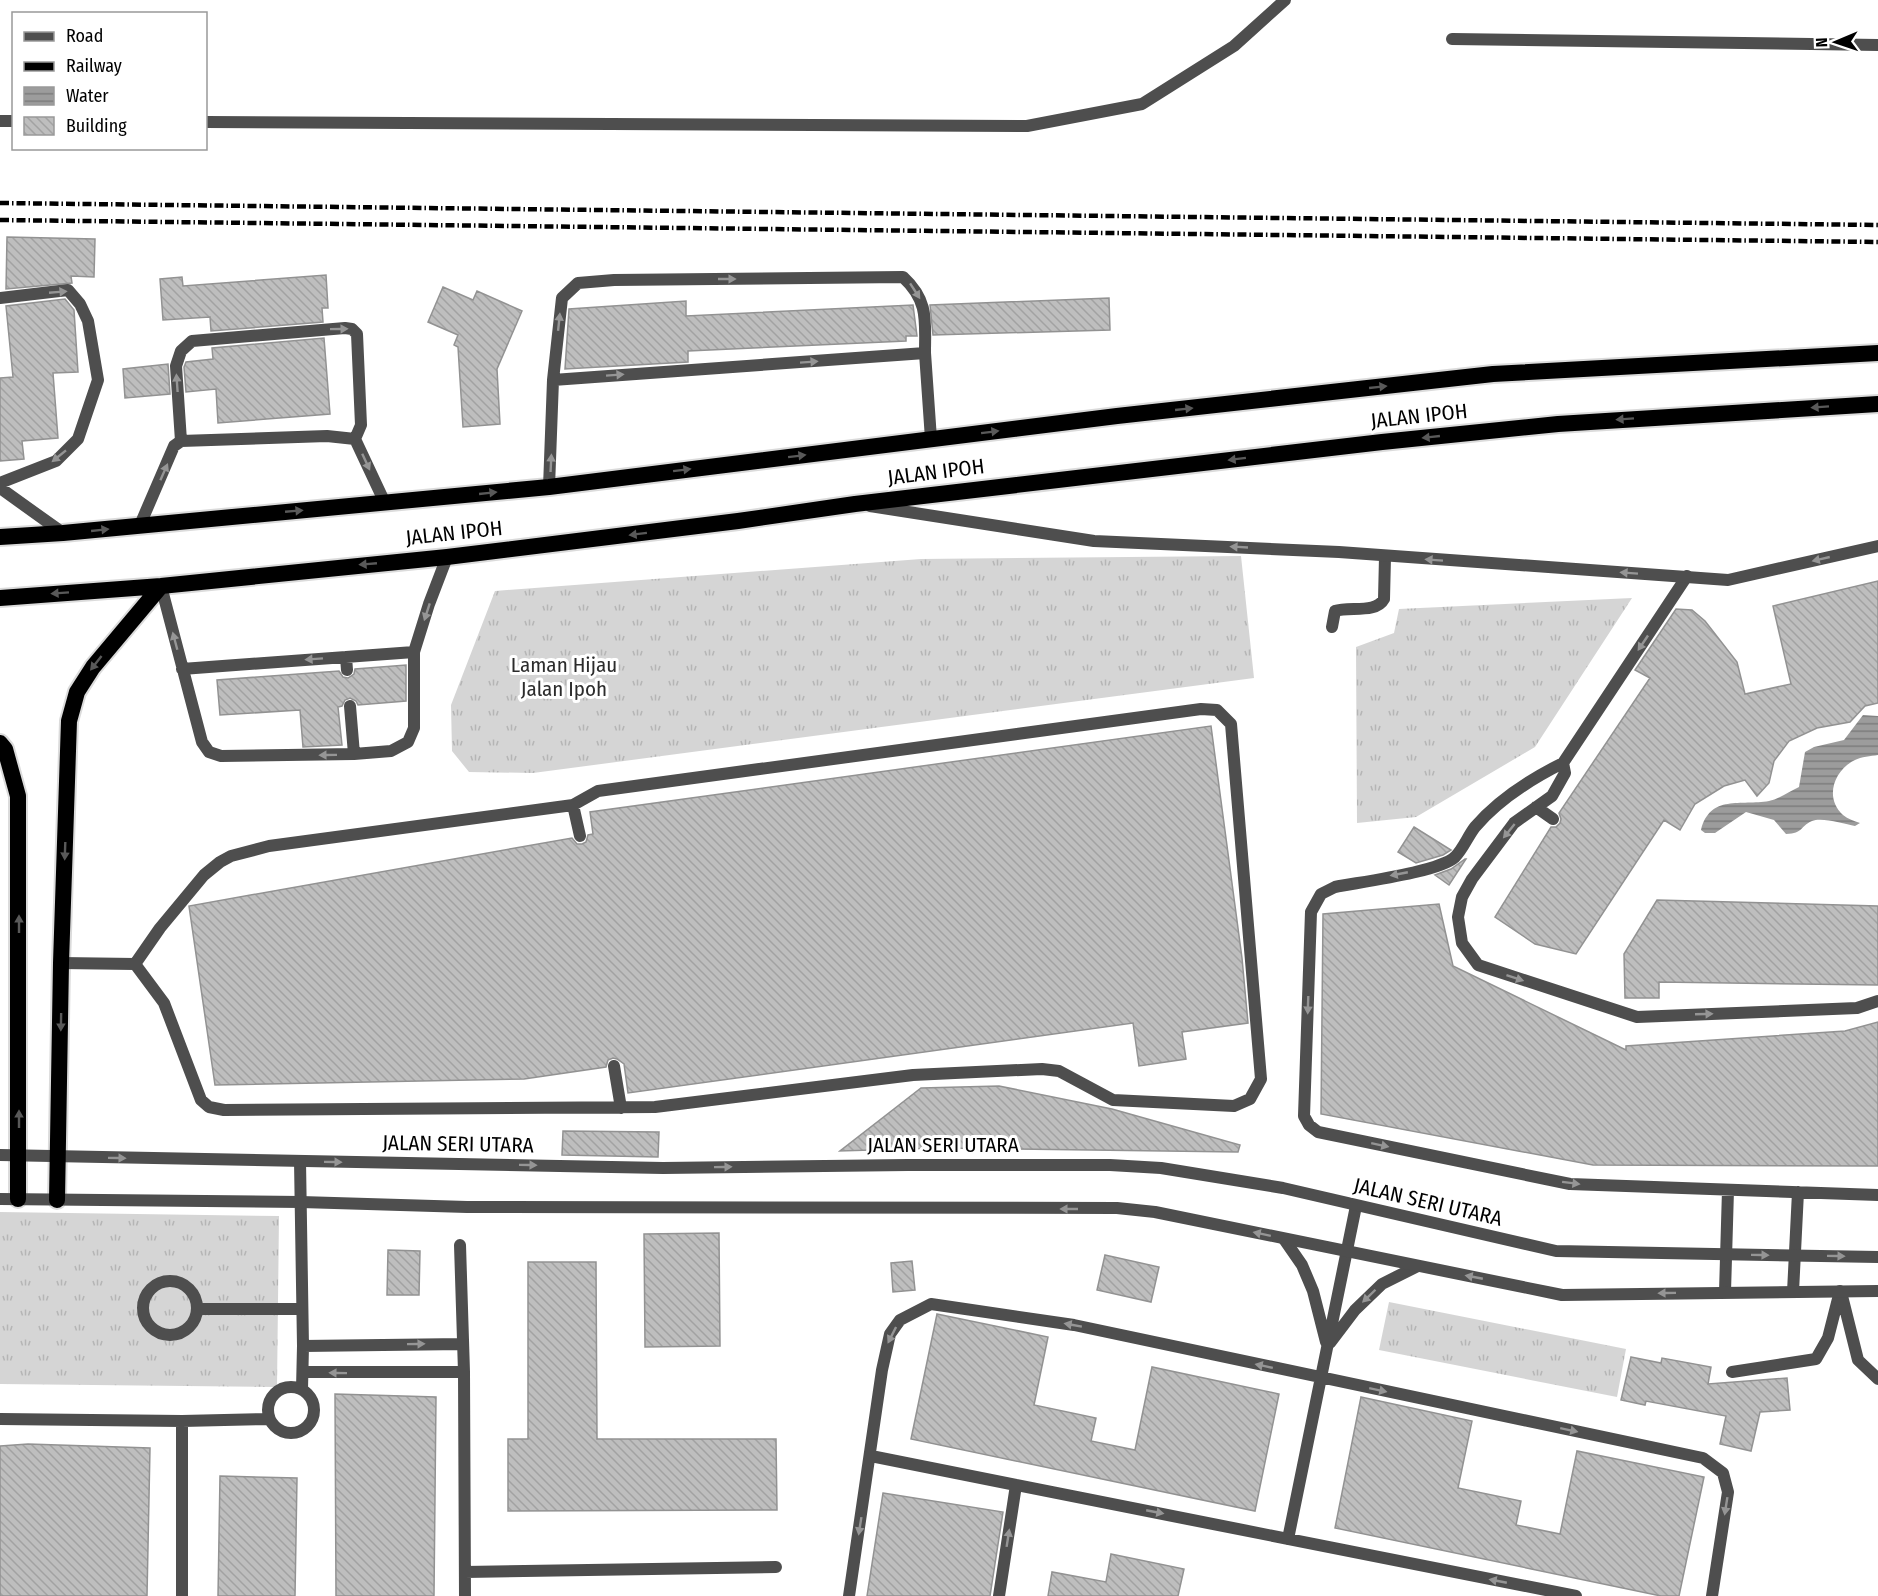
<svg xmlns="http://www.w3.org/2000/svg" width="1878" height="1596" font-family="'Fira Sans Condensed',sans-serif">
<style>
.grass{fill:url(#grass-tufts)}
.water{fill:url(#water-rules)}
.building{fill:url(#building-back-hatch);stroke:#929292;stroke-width:1.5}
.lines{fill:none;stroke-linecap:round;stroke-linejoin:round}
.trunk-casing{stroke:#dbdbdb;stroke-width:20}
.service{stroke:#4e4e4e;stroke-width:12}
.minor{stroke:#4e4e4e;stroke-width:12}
.tertiary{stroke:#4e4e4e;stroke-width:12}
.trunk{stroke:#000;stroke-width:16}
.rail{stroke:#000;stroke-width:4.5;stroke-dasharray:9 3 1.5 3;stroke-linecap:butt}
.oneway{fill:#959595}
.oneway2{fill:#595959}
.labels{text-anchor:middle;stroke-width:6;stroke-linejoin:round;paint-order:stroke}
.street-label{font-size:21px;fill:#000;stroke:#fff}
.park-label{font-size:21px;fill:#2c2c2c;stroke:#fff}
</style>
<defs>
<pattern id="grass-tufts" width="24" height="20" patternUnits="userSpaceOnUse" patternTransform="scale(1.5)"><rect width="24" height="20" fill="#d5d5d5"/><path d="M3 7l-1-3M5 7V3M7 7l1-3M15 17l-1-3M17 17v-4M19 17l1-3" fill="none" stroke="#b5b5b5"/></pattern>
<pattern id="water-rules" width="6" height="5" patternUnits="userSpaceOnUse" patternTransform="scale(1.5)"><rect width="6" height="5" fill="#9c9c9c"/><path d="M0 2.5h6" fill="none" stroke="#7d7d7d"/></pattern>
<pattern id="building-back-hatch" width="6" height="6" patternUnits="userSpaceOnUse" patternTransform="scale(1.5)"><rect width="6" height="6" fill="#bebebe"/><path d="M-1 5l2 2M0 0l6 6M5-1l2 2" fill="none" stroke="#a2a2a2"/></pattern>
</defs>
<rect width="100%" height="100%" fill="#fff"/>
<path class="grass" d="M1241,556L1254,678L533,773L469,772L452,751L451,705L495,591L921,559Z
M1632,598L1535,747L1416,817L1357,823L1356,647L1394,633L1399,609Z
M0,1212L279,1216L277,1387L0,1384Z
M1389,1302L1626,1349L1617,1397L1379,1350Z"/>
<path class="water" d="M1863,715L1878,716V755C1871,756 1861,757 1855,760C1834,770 1824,798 1843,815C1848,819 1854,821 1860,823L1855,826C1844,824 1822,817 1812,821C1799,827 1804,833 1786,834L1774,820L1746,812L1715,833H1705L1701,830C1710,794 1741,806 1769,801C1779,799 1790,791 1799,787L1805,752L1814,747L1844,740Z"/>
<path class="building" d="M7,237L95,239L94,277L71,276L72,283L6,289Z
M326,275L328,308H322L323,322L211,331L210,317L163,320L160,279L182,277L183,286Z
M443,287L473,300L477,291L522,311L497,369L500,424L463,427L458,347L454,345L458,335L428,322Z
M1109,298L1110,330L933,335L930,305Z
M65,299L74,310L78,372L53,373L58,438L22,441L24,459L0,461V378L13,377L6,306Z
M686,301V316L913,305L917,336H906V341L688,351V362L565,369L569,309Z
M324,338L330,414L218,423L216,389L186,392L184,367L186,362L213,359L212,348Z
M168,364L170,394L125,398L123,369Z
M1878,581V703L1865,706L1850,722L1817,728L1789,741L1774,761L1769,783L1757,796L1745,780L1724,786L1695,804L1680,830L1664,820L1576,954L1535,944L1495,917L1551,827H1556L1560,823L1561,819L1559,813L1650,678L1635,670L1676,609L1692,610L1705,621L1737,662L1745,694L1791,684L1773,606Z
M406,665V701L358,705L356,701L350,698L345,700L342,706L338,707L342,745L303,747L300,710L220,715L217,680L339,671L343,677L348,678L354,674L355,669Z
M1211,726L1242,958L1248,1023L1182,1032L1186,1059L1139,1066L1133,1023L628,1093L624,1064L617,1059L613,1058L608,1060L606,1067L524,1079L215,1085L189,906L572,838L577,844H582L586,842L588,835L593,834L590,812Z
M1414,827L1451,850L1443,855L1416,863L1398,852Z
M1465,859H1466L1449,885L1435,875L1451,869Z
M1657,900L1878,906V985L1659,982V998H1625L1624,954Z
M1439,904L1453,966L1626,1050V1046L1845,1031L1878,1022V1166L1593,1165L1321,1114L1323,914Z
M999,1086L1112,1109L1240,1145L1238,1152L940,1148L840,1151L921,1088Z
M563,1131L659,1132L658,1157L562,1155Z
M719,1233L720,1346L645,1347L644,1234Z
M388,1250L420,1251L419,1295H387Z
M1105,1255L1159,1267L1151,1302L1097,1290Z
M912,1261L915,1290L893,1292L891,1263Z
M528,1262H596L597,1439H776L777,1510L508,1511V1439H528Z
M937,1314L1048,1337L1034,1405L1096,1418L1091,1441L1135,1450L1152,1367L1279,1394L1255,1511L911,1439Z
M1631,1357L1661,1363L1662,1358L1711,1367L1708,1384L1787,1378L1790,1410L1760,1412L1751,1451L1720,1444L1726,1416L1646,1401L1645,1405L1621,1400Z
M335,1394L436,1397L434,1596H336Z
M1361,1397L1472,1421L1458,1488L1521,1501L1516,1525L1560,1534L1577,1451L1704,1477L1679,1596H1661L1335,1528Z
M28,1444L150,1448L147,1596H0V1446Z
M220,1476L297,1478L295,1596H218Z
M883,1493L1003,1512L990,1596H867Z
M1111,1554L1184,1569L1178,1596H1048L1052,1572L1106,1582Z"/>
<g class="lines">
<g class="trunk-casing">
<path id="trunk" d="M0,537L63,533L549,487L1117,416L1493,374L1878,353
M0,598L161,586L447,557L738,521L855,504L1382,442L1558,424L1878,404
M0,743L5,749L18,796V1199
M57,1200L61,963L69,721L77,692L93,667L161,586"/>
</g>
<path class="service" d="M1452,39L1878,45
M0,121H14
M206,122L1027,126L1142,104L1234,46L1285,0
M0,298L68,290L80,304L88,321L98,380L78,439L56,461L0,483
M553,380L562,298L578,283L614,280L903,277C929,301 925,321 925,353
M181,441L176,366L181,351L192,341L345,328L352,329L357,334L361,425L355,439
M549,487L553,380L925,353L931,439
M0,488L63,533
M140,525L174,446L181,441L327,436L355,439L385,503
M1687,576L1563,763L1565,773L1552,796L1514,823L1472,879L1462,897L1458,917L1462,943L1478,965L1637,1017L1857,1008L1878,1001
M161,586L202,742L209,752L221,756L354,754L391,751L408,742L414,728V652L429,604L447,557
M1332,627L1335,611C1349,606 1376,614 1384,599L1385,557
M346,657L347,670
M182,669L414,652
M350,706L354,754
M1563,763C1531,779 1499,799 1475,827C1468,836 1463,849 1455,857C1439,872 1360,882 1335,887L1321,894L1311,912L1304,1116L1309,1125L1318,1132L1570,1184L1878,1195
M573,805L580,836
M1536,807L1553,819
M61,963L135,964L160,928L204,875L220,862L231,856L269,846L573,805L598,791L1201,709L1217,710L1231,724L1261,1079L1250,1099L1234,1106L1113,1100L1059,1071L1042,1069L913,1075L655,1107L224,1110L209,1107L201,1100L164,1003L135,964
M614,1066L621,1108
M1284,1239L1302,1265L1313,1291L1326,1342
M143 1308a27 27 0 1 1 54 0a27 27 0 1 1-54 0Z
M1725,1292L1728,1190
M1793,1292L1798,1192
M1841,1292L1858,1360L1878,1379
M197,1309H302
M1330,1343L1355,1310L1382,1284L1418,1266
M1732,1372L1816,1359L1828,1338L1840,1291
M871,1456L1016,1485
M1288,1539L1356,1206
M849,1596L882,1370L890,1334L900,1320L931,1304L1074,1325L1703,1458L1723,1473L1728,1492L1712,1596
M999,1596L1016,1485L1576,1596"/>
<path class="minor" d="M870,506L1094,541L1339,552L1728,580L1878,546
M300,1161L303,1346L302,1389
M460,1245L464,1372L465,1596
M303,1346L463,1344
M303,1372H464
M268 1410a23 23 0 1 1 46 0a23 23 0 1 1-46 0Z
M0,1419L182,1421L269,1419
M465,1572L776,1567
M182,1596V1421"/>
<path class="tertiary" d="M0,1155L663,1168L908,1165H1110L1161,1168L1283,1188L1556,1251L1878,1257
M0,1199L301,1202L467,1207L1117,1208L1155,1212L1562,1295L1878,1291"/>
<use href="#trunk" class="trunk"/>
<path class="rail" d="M0,203L1878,225
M0,220L1878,242"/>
</g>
<defs><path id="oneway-solid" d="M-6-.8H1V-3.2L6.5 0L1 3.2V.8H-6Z" transform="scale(1.5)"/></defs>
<g class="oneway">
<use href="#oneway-solid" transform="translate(727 279)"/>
<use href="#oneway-solid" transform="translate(915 291) rotate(57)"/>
<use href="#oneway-solid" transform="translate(58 292) rotate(-5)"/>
<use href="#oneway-solid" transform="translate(559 322) rotate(-84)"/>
<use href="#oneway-solid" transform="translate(339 329) rotate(-1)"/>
<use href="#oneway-solid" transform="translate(809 362) rotate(-4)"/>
<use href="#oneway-solid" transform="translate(615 375) rotate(-4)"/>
<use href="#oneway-solid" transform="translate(177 383) rotate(-94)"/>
<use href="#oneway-solid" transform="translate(59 456) rotate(141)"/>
<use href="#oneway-solid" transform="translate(366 462) rotate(65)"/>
<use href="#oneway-solid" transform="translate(551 463) rotate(-87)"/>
<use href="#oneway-solid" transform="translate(164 472) rotate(-66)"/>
<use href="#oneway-solid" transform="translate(1239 547) rotate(-177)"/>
<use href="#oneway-solid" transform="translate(1821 559) rotate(167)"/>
<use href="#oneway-solid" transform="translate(1434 560) rotate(-176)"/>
<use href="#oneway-solid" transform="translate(1629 573) rotate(-176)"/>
<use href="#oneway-solid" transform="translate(427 612) rotate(108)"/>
<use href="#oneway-solid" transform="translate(175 641) rotate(-105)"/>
<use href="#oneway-solid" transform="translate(1643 643) rotate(124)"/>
<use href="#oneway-solid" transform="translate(314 659) rotate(176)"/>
<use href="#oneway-solid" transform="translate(328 755) rotate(179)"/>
<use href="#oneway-solid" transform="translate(1509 831) rotate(129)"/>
<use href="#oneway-solid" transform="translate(1399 874) rotate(169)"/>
<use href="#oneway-solid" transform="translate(1515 978) rotate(18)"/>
<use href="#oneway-solid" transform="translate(1308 1005) rotate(92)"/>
<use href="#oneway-solid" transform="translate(1704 1014) rotate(-2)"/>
<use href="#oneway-solid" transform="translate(1380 1145) rotate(12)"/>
<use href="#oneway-solid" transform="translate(117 1158) rotate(1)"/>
<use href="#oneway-solid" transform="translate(333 1162) rotate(1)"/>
<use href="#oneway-solid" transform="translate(528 1165) rotate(1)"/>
<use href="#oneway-solid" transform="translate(723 1167) rotate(-1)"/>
<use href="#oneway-solid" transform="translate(1571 1183) rotate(7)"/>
<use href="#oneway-solid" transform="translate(1069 1209) rotate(180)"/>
<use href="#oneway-solid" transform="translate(1262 1234) rotate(-168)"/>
<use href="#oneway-solid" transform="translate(1760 1255) rotate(1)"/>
<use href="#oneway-solid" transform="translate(1836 1256) rotate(1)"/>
<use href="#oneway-solid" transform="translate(1474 1277) rotate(-169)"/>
<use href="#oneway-solid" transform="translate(1667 1293) rotate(179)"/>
<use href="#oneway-solid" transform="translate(1369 1296) rotate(136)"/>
<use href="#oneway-solid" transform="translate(1073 1325) rotate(-170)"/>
<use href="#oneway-solid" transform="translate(892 1335) rotate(117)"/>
<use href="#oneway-solid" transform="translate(416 1344) rotate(-1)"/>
<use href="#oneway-solid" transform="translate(1264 1366) rotate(-168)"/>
<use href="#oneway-solid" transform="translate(338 1373) rotate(-179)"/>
<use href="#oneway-solid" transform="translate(1378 1390) rotate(12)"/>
<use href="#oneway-solid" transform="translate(1569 1430) rotate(12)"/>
<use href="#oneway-solid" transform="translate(1726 1506) rotate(99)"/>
<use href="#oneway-solid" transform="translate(1155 1512) rotate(11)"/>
<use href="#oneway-solid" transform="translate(860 1526) rotate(99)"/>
<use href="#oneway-solid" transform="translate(1008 1538) rotate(-81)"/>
<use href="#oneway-solid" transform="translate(1498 1581) rotate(-169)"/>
</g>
<g class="oneway2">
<use href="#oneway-solid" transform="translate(1378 387) rotate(-6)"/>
<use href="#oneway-solid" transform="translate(1820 407) rotate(176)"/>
<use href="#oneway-solid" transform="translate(1184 409) rotate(-6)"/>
<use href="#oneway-solid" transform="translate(1625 419) rotate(176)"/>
<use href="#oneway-solid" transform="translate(990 432) rotate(-7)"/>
<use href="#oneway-solid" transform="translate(1431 437) rotate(174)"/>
<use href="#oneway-solid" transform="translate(797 456) rotate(-7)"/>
<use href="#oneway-solid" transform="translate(1237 459) rotate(173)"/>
<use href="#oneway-solid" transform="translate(682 470) rotate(-7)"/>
<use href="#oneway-solid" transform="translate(488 493) rotate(-6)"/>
<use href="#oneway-solid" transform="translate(294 511) rotate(-5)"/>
<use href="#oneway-solid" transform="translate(100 530) rotate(-6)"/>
<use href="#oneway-solid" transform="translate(638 534) rotate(173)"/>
<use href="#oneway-solid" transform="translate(368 564) rotate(175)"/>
<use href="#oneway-solid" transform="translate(60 593) rotate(176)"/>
<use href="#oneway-solid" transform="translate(96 663) rotate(128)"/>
<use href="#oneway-solid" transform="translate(65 851) rotate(92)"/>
<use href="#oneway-solid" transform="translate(19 924) rotate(-90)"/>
<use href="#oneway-solid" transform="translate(61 1022) rotate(91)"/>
<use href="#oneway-solid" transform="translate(19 1119) rotate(-90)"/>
</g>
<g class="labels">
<g class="street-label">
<text transform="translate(1419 416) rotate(-6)" y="7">JALAN IPOH</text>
<text transform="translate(936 472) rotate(-7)" y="7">JALAN IPOH</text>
<text transform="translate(454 533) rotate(-6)" y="7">JALAN IPOH</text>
<text transform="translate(458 1144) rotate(1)" y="7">JALAN SERI UTARA</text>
<text x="943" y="1152">JALAN SERI UTARA</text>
<text transform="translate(1428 1202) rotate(13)" y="7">JALAN SERI UTARA</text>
</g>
<g class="park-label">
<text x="564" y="672">Laman Hijau<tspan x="564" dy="24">Jalan Ipoh</tspan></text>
</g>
</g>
<rect x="12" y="12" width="195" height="138" fill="#ffffff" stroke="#999999" stroke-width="1.5"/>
<rect x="24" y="32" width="30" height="9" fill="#4e4e4e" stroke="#999999" stroke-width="1.5"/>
<text x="66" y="42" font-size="18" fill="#000000">Road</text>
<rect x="24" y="62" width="30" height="9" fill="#000000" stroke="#999999" stroke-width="1.5"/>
<text x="66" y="72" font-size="18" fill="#000000">Railway</text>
<rect x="24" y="87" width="30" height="18" fill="url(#water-rules)" stroke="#999999" stroke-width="1.5"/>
<text x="66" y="102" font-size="18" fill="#000000">Water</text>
<rect x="24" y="117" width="30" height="18" fill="url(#building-back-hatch)" stroke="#999999" stroke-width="1.5"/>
<text x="66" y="132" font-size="18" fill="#000000">Building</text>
<g transform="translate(1836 42) rotate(268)" stroke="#ffffff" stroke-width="4.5" paint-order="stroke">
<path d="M0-4.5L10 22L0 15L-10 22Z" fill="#000000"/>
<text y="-9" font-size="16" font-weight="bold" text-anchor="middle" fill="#000000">N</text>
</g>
</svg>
